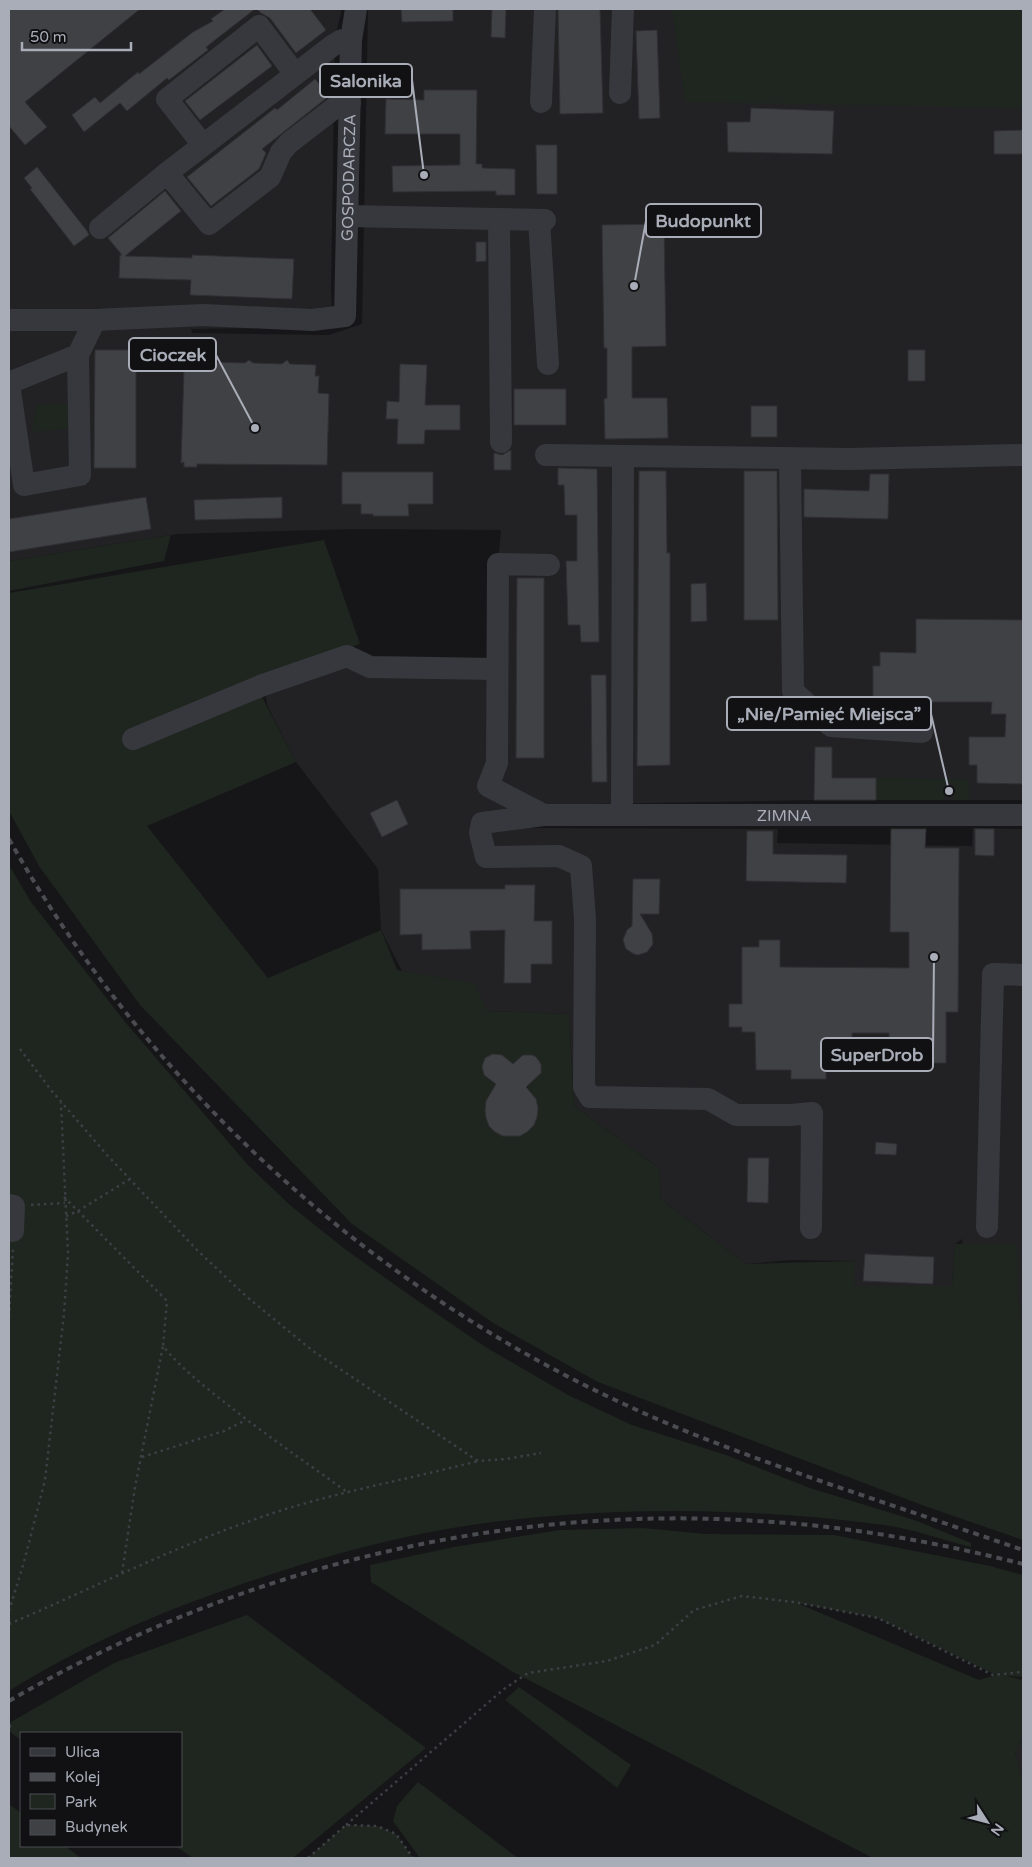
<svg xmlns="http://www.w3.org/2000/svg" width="1032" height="1867" font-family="'Varela Round',sans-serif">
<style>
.built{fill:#222225}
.green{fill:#1e261f;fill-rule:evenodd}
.building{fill:#404145;stroke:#303034}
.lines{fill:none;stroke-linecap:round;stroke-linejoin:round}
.path{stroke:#3d3f44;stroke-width:2.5;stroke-dasharray:2.5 4;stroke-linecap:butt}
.minor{stroke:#37383d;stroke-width:22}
.rail{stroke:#4a4c52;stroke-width:4;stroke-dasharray:6 5;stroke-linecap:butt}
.labels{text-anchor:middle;stroke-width:4;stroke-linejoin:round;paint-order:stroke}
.street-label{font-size:16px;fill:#a8adb8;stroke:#111113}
.leader{fill:none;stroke:#a8adb8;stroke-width:2}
.callout-dot{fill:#a8adb8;stroke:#111113;stroke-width:2}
.callout{fill:#111113;stroke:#a8adb8;stroke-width:2}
.callout-label{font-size:18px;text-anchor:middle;font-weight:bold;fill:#a8adb8}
</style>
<rect width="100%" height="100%" fill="#161618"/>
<path class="built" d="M9,9H342L335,38L331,289L333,327L191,329L192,333L329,335L362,324L368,9H1023V800H814L532,805L525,828L778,829L777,843L972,846L973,828L1023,829V1331L1018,1298L963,1245L962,1239L955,1244L952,1286H854V1261L791,1260L746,1264L661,1199L659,1168L574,1106L569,1014L487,1011L402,971L381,930L378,869L296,762L268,707L263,685L347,656L497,669L498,564L501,530L356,529L177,534L9,561Z
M1023,1736V1784L1015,1752Z"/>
<path class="green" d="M672,9H1023V108L685,102Z
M74,403L76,428L32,432L36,405Z
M171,535L164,561L9,591V561Z
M324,540L360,644L259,681L261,695L296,762L147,826L268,978L381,930L397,970L475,983L487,1011L569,1014L574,1106L659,1168L661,1199L746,1264L854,1261L855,1286H952L955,1244H1017L1018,1298L1023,1331V1540L922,1505L598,1382L493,1323L352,1224L140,1005L39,866L9,811V593Z
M876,778L969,779V800H953V783H945L944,800H876Z
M9,865L31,902L126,1023L248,1165L291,1206L345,1249L405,1292L484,1346L568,1395L632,1425L726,1455L810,1488L917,1521L971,1543V1547C943,1540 913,1529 884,1525C754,1508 623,1506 493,1522C404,1533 316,1558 231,1588C154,1614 78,1648 9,1691Z
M643,1528L706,1534L834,1535L990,1566L1023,1575V1677L1006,1676L1023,1680V1736L1015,1752L1023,1784V1858H873L513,1672L371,1582L370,1565L454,1547L560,1530ZM797,1603L878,1618L996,1675L979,1680Z
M247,1615L426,1748L293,1858H193L175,1846H181V1733H21V1740L9,1731V1723L114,1663Z
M519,1687L631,1765L617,1788L505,1700Z
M418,1782L518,1858H420L393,1821L397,1806Z
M9,1804L21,1813V1846H65L81,1858H9Z
M346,1825L377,1826L396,1834L413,1858H308Z"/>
<path class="building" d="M9,9H140L25,102L47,127L25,145L9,126Z
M225,9H255L206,47L208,50L169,80L167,78L127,111L120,103L84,132L72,115L95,97L100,103L138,72L139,74L193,32L213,21L211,19Z
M257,9H310L326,30L296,53L270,18L261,13Z
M401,9H453V21L402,22Z
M492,9H506L505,38L491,37Z
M558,9H600L603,113L560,114Z
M657,30L660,118L639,119L636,31Z
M257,45L272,66L200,120L185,101Z
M315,79L329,96L262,149L266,153L259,169L211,206L187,177L275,108L277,110Z
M424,90H477L476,164H482V168L515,169V195H496V191L393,192L392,166L460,165V134H385L386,99L424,100Z
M751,108L834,111L832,154L728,152L727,122H750Z
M1023,130V154H994V131Z
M536,145H557V194H537Z
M37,167L87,231L89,235L74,246L30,189L32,188L24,178Z
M165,191L181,211L125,256L192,258V255L294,259L292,299L190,295L191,280L119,278L120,255H122L108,238Z
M664,224L666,346L632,347V398H667L668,438L605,439L604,399L607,398V348H604L602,225Z
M476,242H486V261L476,262Z
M185,339L206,340V362L245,363L249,360L253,363L282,364L287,360L290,364L316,365L315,376H319L318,393L329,394L327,465L197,464V467H184V462L181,463Z
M95,350H136V468H94Z
M908,350H925V381H908Z
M400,364L427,365L425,405H460V430H425L424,444H397L398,419H386L387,401L399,402Z
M514,389H566V425H514Z
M751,406H777V437H751Z
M511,450V470H494V453L502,455Z
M558,468L597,469L599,642H581L580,625H568L566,561H577V515H565L564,485H558Z
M639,471H666L667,553H670V765L637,766Z
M744,471H777L778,620H744Z
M342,472H433V504H408L409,516H373V514H361V504H342Z
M870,474H889L888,519L804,517V489L869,491Z
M146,497L151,529L9,552V519Z
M282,497V518L195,520L194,500Z
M517,578H544V758H516Z
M706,583L707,621L691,622V584Z
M916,619L1023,620V784L977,783V765H969V737H1005L1006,714H991L992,702H873V666H880V652L916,653Z
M591,675H606L607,782H592Z
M815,747H832V778H876V800H814Z
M397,800L408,824L382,837L370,813Z
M891,829H926L925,848H959L958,1012H946V1063H889V1033H852V1069H826V1079H791V1070H756L755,1032H742V1027H729V1004H742V947H759V940H780V967L909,968V932H890Z
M975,829H994V856L975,855Z
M747,831H773V854L847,855L846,883L746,881Z
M633,879H660L659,914H640L652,934L653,944L647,952L638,955L634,954L626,949L623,940L627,930L632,926Z
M505,885H535L534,921H552V964H531V983H504L505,930L470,931L471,949L422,950V934L400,935V889H505Z
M493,1054L502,1055L513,1064L523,1055H532L536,1057L541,1064V1073L526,1087L536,1099L538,1108L537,1117L534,1125L527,1132L520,1136H503L495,1132L489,1126L486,1118L485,1110L486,1101L496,1084L484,1075L482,1066L485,1058Z
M876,1142L897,1144L896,1155L875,1154Z
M748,1158H769L768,1203L747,1202Z
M865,1254L934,1257L933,1284L863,1281Z"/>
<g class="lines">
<path class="path" d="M949,796V788
M20,1049L51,1090L107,1155L197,1250L247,1297L313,1351L478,1461L506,1459L541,1453
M64,1197L167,1301L163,1346C179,1366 199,1382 219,1398C260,1431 304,1461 347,1492
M31,1205L65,1203
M66,1216L78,1211L130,1179
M9,1317L13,1248
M142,1457L224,1431L246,1420
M122,1573L135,1487L163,1346
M9,1611L24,1562L45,1480L64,1314L68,1254L61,1103
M9,1624C89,1590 167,1550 250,1521C324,1494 402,1481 478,1461
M9,1727L12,1725
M346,1825L504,1689L528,1673L607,1661L655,1645L694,1610L742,1596L794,1602L878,1618L993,1675L1023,1672
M308,1858L346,1825L377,1826L396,1834L413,1858"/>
<g class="minor">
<path d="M620,93L623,9"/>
<path d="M541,102L545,9"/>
<path d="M350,103L337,106L289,143L281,152L270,177L209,224L167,173L332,46L342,40H351"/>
<path d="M203,145L167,99L259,26L295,74"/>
<path d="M347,216L545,220"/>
<path d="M499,219L501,442"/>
<path d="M539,220L548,364"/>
<path d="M100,228L167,173"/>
<path id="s1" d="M9,320H95L203,315L312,320L345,316L351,40L356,9"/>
<path d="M9,383L78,355"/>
<path d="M9,384L24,485L80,475L78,355L95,320"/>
<path d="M546,455L850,459L1023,455"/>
<path d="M790,458L793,691L831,726L922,732"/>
<path d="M133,739L263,685L347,656L370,667L497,669"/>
<path d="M622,810L623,456"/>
<path d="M544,815L488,786L497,763L498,564L549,565"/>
<path d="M9,1205L14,1206L13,1231"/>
<path d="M987,1227L993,974L1023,975"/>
<path id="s2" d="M811,1228L812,1113L791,1115H736L708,1099L590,1097L584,1087L585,919L581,866L559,856L486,857L480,833L482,823L544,815H1023"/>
</g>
<path class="rail" d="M9,839C148,1086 369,1287 626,1405C692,1436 761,1460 829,1484C894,1506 959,1528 1023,1550
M9,1701C235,1570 496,1504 758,1521C848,1526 936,1542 1023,1564"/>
</g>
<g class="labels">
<g class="street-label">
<text dy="6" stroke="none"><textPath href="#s1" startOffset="475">GOSPODARCZA</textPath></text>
<text dy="6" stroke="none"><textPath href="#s2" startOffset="1009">ZIMNA</textPath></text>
</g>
</g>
<path class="leader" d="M424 175L412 80M634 286L646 221M255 428L216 355M949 791L931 714M934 957L933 1054"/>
<g class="callout-dot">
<circle cx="424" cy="175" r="5"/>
<circle cx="634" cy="286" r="5"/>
<circle cx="255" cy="428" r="5"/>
<circle cx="949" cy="791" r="5"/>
<circle cx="934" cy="957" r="5"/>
</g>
<g class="callout">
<rect x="320" y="64" width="92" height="33" rx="5"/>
<rect x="646" y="204" width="115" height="33" rx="5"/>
<rect x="129" y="338" width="87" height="33" rx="5"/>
<rect x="727" y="697" width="204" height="33" rx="5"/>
<rect x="821" y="1038" width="112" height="33" rx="5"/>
</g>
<g class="callout-label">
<text x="366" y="87">Salonika</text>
<text x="703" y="227">Budopunkt</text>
<text x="173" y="361">Cioczek</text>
<text x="829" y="720">„Nie/Pamięć Miejsca”</text>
<text x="877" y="1061">SuperDrob</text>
</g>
<rect width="1032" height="1867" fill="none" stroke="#a8adb8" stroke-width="20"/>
<rect x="20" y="1732" width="162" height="115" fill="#111113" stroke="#4d4f55"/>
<rect x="30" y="1748" width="25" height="8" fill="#37383d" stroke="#4d4f55"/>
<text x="65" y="1757" font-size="15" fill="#a8adb8">Ulica</text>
<rect x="30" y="1773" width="25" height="8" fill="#4a4c52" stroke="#4d4f55"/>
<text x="65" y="1782" font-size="15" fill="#a8adb8">Kolej</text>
<rect x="30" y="1794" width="25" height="15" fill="#1e261f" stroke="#4d4f55"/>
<text x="65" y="1807" font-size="15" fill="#a8adb8">Park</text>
<rect x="30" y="1820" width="25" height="15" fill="#404145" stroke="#4d4f55"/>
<text x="65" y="1832" font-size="15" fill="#a8adb8">Budynek</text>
<g transform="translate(987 1822) rotate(126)" stroke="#111113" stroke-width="4" paint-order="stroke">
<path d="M0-4L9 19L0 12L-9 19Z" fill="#a8adb8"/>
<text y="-8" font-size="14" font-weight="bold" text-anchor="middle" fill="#a8adb8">N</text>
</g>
<path d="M22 42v8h109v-8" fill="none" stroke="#a8adb8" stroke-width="2.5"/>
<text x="30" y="42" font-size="15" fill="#a8adb8" stroke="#111113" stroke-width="4" paint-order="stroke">50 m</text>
</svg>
